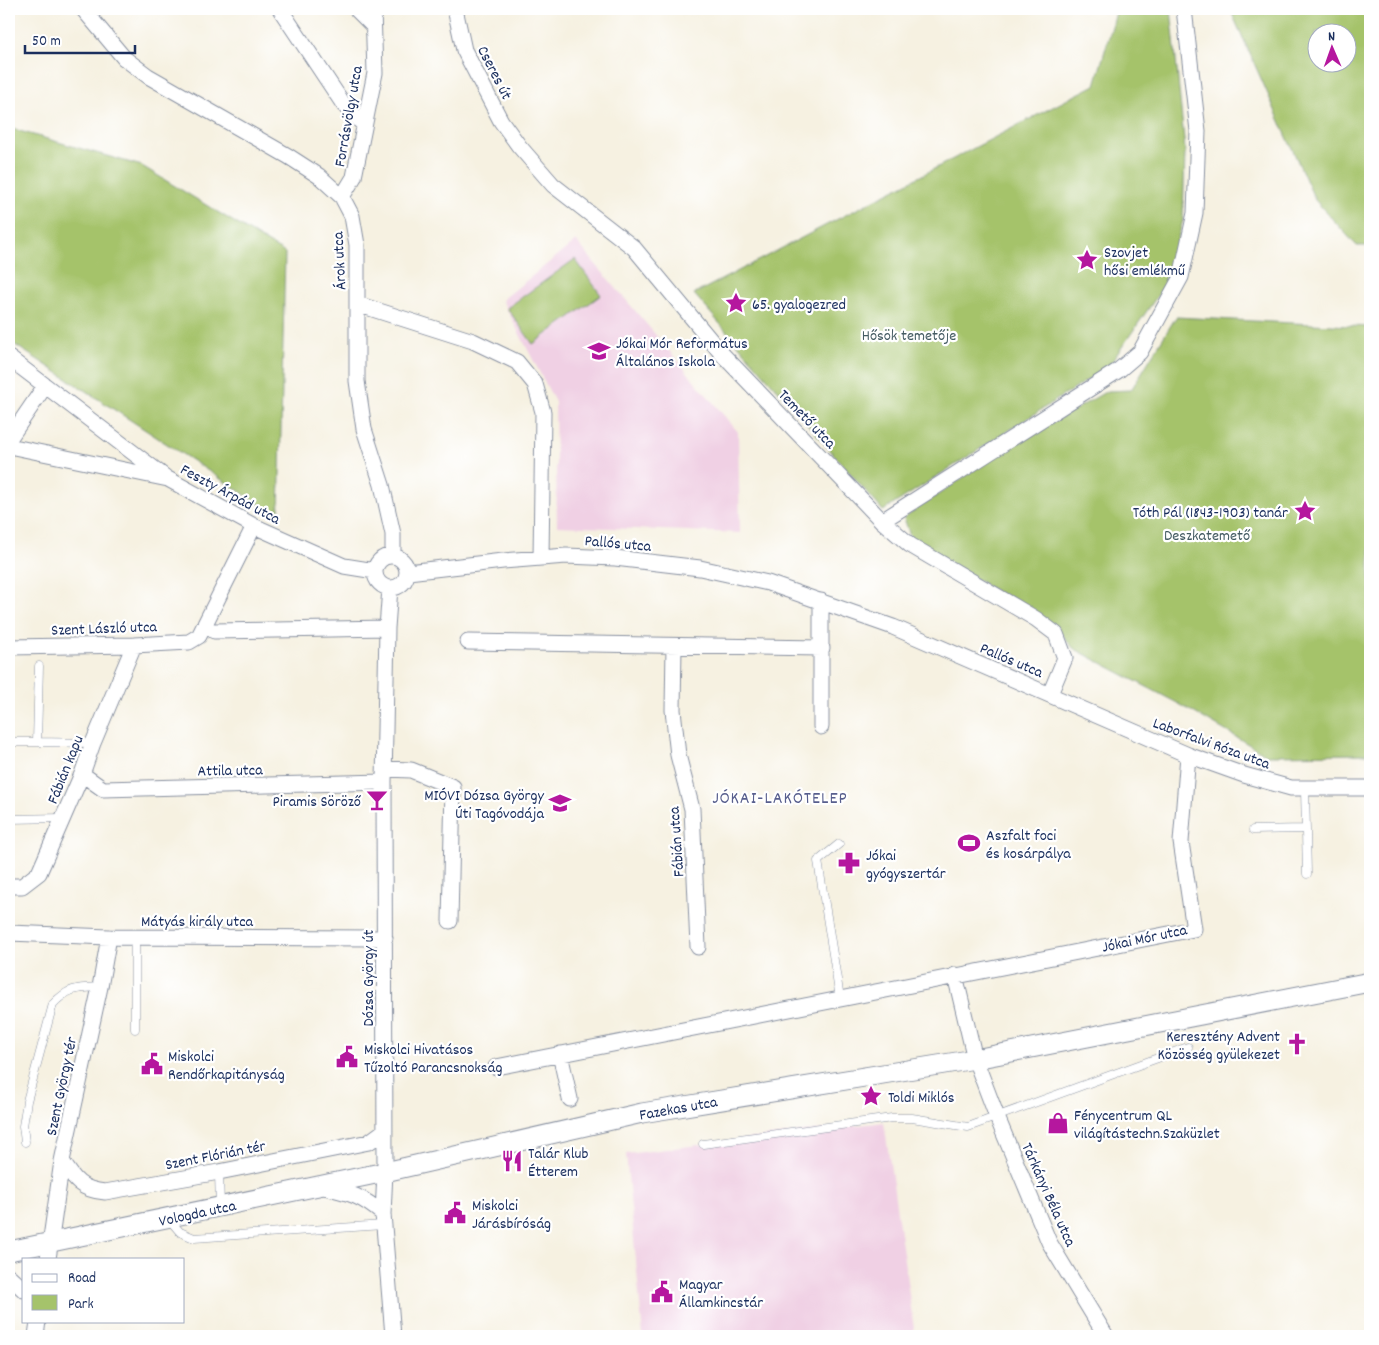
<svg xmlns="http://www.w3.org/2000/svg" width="1379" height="1345" font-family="Dekko,sans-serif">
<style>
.built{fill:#f0d0e4}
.green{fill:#a5c36b;stroke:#607964;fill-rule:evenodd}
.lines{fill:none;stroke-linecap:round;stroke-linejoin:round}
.service-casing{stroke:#8890a0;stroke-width:9}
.minor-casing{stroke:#8890a0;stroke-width:17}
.tertiary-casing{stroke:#8890a0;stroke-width:21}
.service{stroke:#fff;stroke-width:8}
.minor{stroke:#fff;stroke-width:15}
.tertiary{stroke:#fff;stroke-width:19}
.labels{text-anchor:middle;stroke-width:4.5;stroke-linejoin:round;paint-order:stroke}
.street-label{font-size:16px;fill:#1b2f5e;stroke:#fff}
.poi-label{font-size:16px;fill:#1b2f5e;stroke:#fff;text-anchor:start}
.park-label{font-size:16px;fill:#445b62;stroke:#fff}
.neighbourhood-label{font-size:18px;letter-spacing:1px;fill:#585f8e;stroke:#fff}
</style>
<rect width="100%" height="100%" fill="#fff"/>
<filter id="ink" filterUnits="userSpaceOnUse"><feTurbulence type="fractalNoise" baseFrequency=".02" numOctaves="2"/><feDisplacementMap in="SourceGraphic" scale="10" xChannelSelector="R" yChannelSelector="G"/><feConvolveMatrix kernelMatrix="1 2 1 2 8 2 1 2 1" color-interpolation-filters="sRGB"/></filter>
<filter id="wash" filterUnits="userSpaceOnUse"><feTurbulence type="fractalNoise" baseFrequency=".0096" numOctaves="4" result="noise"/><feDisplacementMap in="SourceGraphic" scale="20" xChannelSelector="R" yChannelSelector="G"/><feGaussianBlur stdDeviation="1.12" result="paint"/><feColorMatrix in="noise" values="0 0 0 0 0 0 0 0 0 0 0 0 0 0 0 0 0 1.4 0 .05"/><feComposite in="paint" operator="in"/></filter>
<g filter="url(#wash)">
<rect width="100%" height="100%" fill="#f6f1e1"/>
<path class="built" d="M576,241L738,432L740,533L557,526L555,402L502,300Z
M884,1122L915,1336H643L626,1154Z"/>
<path class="green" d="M1117,9H1171L1185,150L1183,220L1165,285L1108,367L883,511L694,294L1095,85Z
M1230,9H1370V246H1357L1315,200ZM1316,32H1346V62H1316Z
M9,128L142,166L285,253L279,517L9,341Z
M575,259L601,295L533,344L507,308Z
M1176,317L1370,327V754L1267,755L1181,705L1073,648L1058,630L911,539L904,518L993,457L1107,391L1131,390Z"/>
</g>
<g filter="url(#ink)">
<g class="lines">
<g class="service-casing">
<path id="service" d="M39,666L37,742L93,743
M10,742H37
M1305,789L1307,874
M9,819L63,818
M1253,830L1306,829
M839,844L818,861L840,998
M135,1029V937
M25,1142L23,1126L27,1101L53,1004C69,987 78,988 100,987
M703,1144L892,1118H912L968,1127L1188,1047
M219,1172L220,1207
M168,1218L180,1232L194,1238L383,1225"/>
</g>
<g class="minor-casing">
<path id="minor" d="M83,9L124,58L148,76L288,156L319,176L342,197L352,216L357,245V381L364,429L382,485L393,534V555
M280,9L344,105L364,125
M356,9L373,26
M455,9L464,50L501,121L519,146L553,185L634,248L722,354L882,521L910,545L1036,619L1056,634L1065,658L1050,694
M342,197L354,177L375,73L373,9
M357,304L473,341L517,362L535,384L543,412L541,558
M9,358L165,477
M9,439L45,386
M9,446L168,479L254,526L344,566L375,571
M882,521L1119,370L1140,352L1181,277L1195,213L1198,131L1184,9
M375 572a16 16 0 1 1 32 0a16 16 0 1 1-32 0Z
M408,572L503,561L566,556L615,558L700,568L768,583L893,627L1188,755L1244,775L1291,788H1370
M390,588L387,628L384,782L385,1172L383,1214L393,1336
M821,601V727
M214,631L387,628
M468,642L822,648
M674,646L673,710L678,755L692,809L698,947
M9,647L134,645L189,642L199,636L254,526
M385,769L411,770L453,787L450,921
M82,774L103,789L384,782
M9,886H22L39,873L82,774L93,743L134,645
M9,933L109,937L385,938
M955,975L975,1059L997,1117L1049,1242L1106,1336
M560,1054L570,1099
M496,1067L1194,929L1181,842L1188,755
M62,1161C74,1180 81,1190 105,1192L219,1172L369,1142L384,1131
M320,1186C349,1193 359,1194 383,1214
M48,1259L62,1161L100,987L109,937
M9,1276L24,1290
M36,1336L38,1321"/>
</g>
<g class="tertiary-casing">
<path id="tertiary" d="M9,1251L385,1172L642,1113L975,1059L1370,982"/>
</g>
<use href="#service" class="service"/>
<use href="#minor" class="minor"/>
<use href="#tertiary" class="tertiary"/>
</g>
</g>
<defs>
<g id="sight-bare" transform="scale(1.725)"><path d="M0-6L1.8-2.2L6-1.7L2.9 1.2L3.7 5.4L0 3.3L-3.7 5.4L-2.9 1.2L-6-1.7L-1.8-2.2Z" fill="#b5179e" stroke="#fff" stroke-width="2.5" paint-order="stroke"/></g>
<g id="school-bare" transform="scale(1.725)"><path d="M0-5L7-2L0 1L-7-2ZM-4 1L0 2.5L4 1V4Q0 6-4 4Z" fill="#b5179e" stroke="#fff" stroke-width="2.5" paint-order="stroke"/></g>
<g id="bar-bare" transform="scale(1.725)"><path d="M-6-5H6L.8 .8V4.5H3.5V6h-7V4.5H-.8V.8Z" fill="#b5179e" stroke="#fff" stroke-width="2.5" paint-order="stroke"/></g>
<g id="stadium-bare" transform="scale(1.725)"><path d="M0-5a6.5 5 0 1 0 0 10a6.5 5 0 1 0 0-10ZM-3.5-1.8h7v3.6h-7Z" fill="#b5179e" stroke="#fff" stroke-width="2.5" paint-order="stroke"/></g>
<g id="pharmacy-bare" transform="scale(1.725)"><path d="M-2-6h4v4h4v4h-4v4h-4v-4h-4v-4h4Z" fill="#b5179e" stroke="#fff" stroke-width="2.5" paint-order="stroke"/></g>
<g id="church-bare" transform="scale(1.725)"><path d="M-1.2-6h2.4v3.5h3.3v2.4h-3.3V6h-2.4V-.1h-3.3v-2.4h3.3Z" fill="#b5179e" stroke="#fff" stroke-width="2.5" paint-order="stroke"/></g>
<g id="civic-bare" transform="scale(1.725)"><path d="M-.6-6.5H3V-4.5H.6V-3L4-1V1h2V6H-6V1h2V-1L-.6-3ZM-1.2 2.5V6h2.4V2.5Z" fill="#b5179e" stroke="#fff" stroke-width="2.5" paint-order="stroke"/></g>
<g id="shop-bare" transform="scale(1.725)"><path d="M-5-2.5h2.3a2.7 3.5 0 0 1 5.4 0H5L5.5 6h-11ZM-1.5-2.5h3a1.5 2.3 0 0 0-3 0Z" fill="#b5179e" stroke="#fff" stroke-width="2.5" paint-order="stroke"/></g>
<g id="restaurant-bare" transform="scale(1.725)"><path d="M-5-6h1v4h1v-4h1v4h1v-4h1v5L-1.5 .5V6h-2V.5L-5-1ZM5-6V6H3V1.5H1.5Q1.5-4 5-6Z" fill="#b5179e" stroke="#fff" stroke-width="2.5" paint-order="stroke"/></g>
</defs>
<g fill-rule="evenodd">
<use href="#sight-bare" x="1087" y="260"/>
<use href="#sight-bare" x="736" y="303"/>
<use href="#school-bare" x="599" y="351"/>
<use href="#sight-bare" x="1305" y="511"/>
<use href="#bar-bare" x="377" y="800"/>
<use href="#school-bare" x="560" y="803"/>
<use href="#stadium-bare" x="969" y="843"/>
<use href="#pharmacy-bare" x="849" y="863"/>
<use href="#church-bare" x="1297" y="1044"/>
<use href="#civic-bare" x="347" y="1057"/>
<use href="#civic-bare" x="152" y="1064"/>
<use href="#sight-bare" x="871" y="1096"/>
<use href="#shop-bare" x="1058" y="1123"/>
<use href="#restaurant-bare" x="512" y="1161"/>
<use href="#civic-bare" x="455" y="1213"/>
<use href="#civic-bare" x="662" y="1292"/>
</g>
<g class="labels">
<g class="street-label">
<text transform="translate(496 72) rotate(63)" y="6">Cseres út</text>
<text transform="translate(347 116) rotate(-80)" y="6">Forrásvölgy utca</text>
<text transform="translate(338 261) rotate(-93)" y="6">Árok utca</text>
<text transform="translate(808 418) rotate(46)" y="6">Temető utca</text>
<text transform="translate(231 493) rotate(28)" y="6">Feszty Árpád utca</text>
<text transform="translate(618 542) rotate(5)" y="6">Pallós utca</text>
<text transform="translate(104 627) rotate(-2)" y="6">Szent László utca</text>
<text transform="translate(1012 659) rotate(23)" y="6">Pallós utca</text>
<text transform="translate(1212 742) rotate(20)" y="6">Laborfalvi Róza utca</text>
<text transform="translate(64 769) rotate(-68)" y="6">Fábián kapu</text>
<text transform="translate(230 769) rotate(-1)" y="6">Attila utca</text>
<text transform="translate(675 842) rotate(-94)" y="6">Fábián utca</text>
<text x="197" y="926">Mátyás király utca</text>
<text transform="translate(1144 937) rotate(-12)" y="6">Jókai Mór utca</text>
<text transform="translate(367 978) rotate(-90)" y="6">Dózsa György út</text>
<text transform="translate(60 1086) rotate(-78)" y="6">Szent György tér</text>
<text transform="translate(678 1107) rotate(-10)" y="6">Fazekas utca</text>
<text transform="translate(215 1154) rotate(-11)" y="6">Szent Flórián tér</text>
<text transform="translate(1050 1194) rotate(66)" y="6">Tárkányi Béla utca</text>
<text transform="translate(197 1212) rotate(-12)" y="6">Vologda utca</text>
</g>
<g class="poi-label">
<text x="1104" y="257">Szovjet<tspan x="1104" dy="18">hősi emlékmű</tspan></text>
<text x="752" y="309">65. gyalogezred</text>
<text x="616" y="348">Jókai Mór Református<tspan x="616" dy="18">Általános Iskola</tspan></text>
<text x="1288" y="517" text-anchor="end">Tóth Pál (1843-1903) tanár</text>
<text x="544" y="800" text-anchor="end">MIÓVI Dózsa György<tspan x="544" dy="18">Úti Tagóvodája</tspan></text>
<text x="361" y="806" text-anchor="end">Piramis Söröző</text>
<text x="986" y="840">Aszfalt foci<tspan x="986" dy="18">és kosárpálya</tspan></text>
<text x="866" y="860">Jókai<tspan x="866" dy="18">gyógyszertár</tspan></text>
<text x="1280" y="1041" text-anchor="end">Keresztény Advent<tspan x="1280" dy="18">Közösség gyülekezet</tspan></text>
<text x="364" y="1054">Miskolci Hivatásos<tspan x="364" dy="18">Tűzoltó Parancsnokság</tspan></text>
<text x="168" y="1061">Miskolci<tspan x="168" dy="18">Rendőrkapitányság</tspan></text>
<text x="888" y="1102">Toldi Miklós</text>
<text x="1074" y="1120">Fénycentrum QL<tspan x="1074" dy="18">világítástechn.Szaküzlet</tspan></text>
<text x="528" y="1158">Talár Klub<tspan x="528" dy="18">Étterem</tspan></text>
<text x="472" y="1210">Miskolci<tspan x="472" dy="18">Járásbíróság</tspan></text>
<text x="679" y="1289">Magyar<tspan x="679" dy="18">Államkincstár</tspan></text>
</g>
<g class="park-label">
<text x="909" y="340">Hősök temetője</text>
<text x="1207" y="540">Deszkatemető</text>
</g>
<g class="neighbourhood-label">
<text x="780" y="803">JÓKAI-LAKÓTELEP</text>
</g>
</g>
<rect width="1379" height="1345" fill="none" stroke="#fff" stroke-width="30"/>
<rect x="22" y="1258" width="162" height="65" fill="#ffffff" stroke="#a4acbf"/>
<rect x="32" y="1274" width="25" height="8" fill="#ffffff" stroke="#a4acbf"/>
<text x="68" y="1282" font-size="15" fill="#1b2f5e">Road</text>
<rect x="32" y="1295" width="25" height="15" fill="#a5c36b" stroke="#a4acbf"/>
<text x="68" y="1308" font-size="15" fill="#1b2f5e">Park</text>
<g transform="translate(1332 48) rotate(358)"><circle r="24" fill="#ffffff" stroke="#a4acbf"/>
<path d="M0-4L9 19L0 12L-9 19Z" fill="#b5179e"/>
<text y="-8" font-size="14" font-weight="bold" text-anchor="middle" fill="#1b2f5e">N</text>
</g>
<path d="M25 45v8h110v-8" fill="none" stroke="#1b2f5e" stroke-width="2.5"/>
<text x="32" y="45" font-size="15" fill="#1b2f5e" stroke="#ffffff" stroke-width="4" paint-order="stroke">50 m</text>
</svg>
